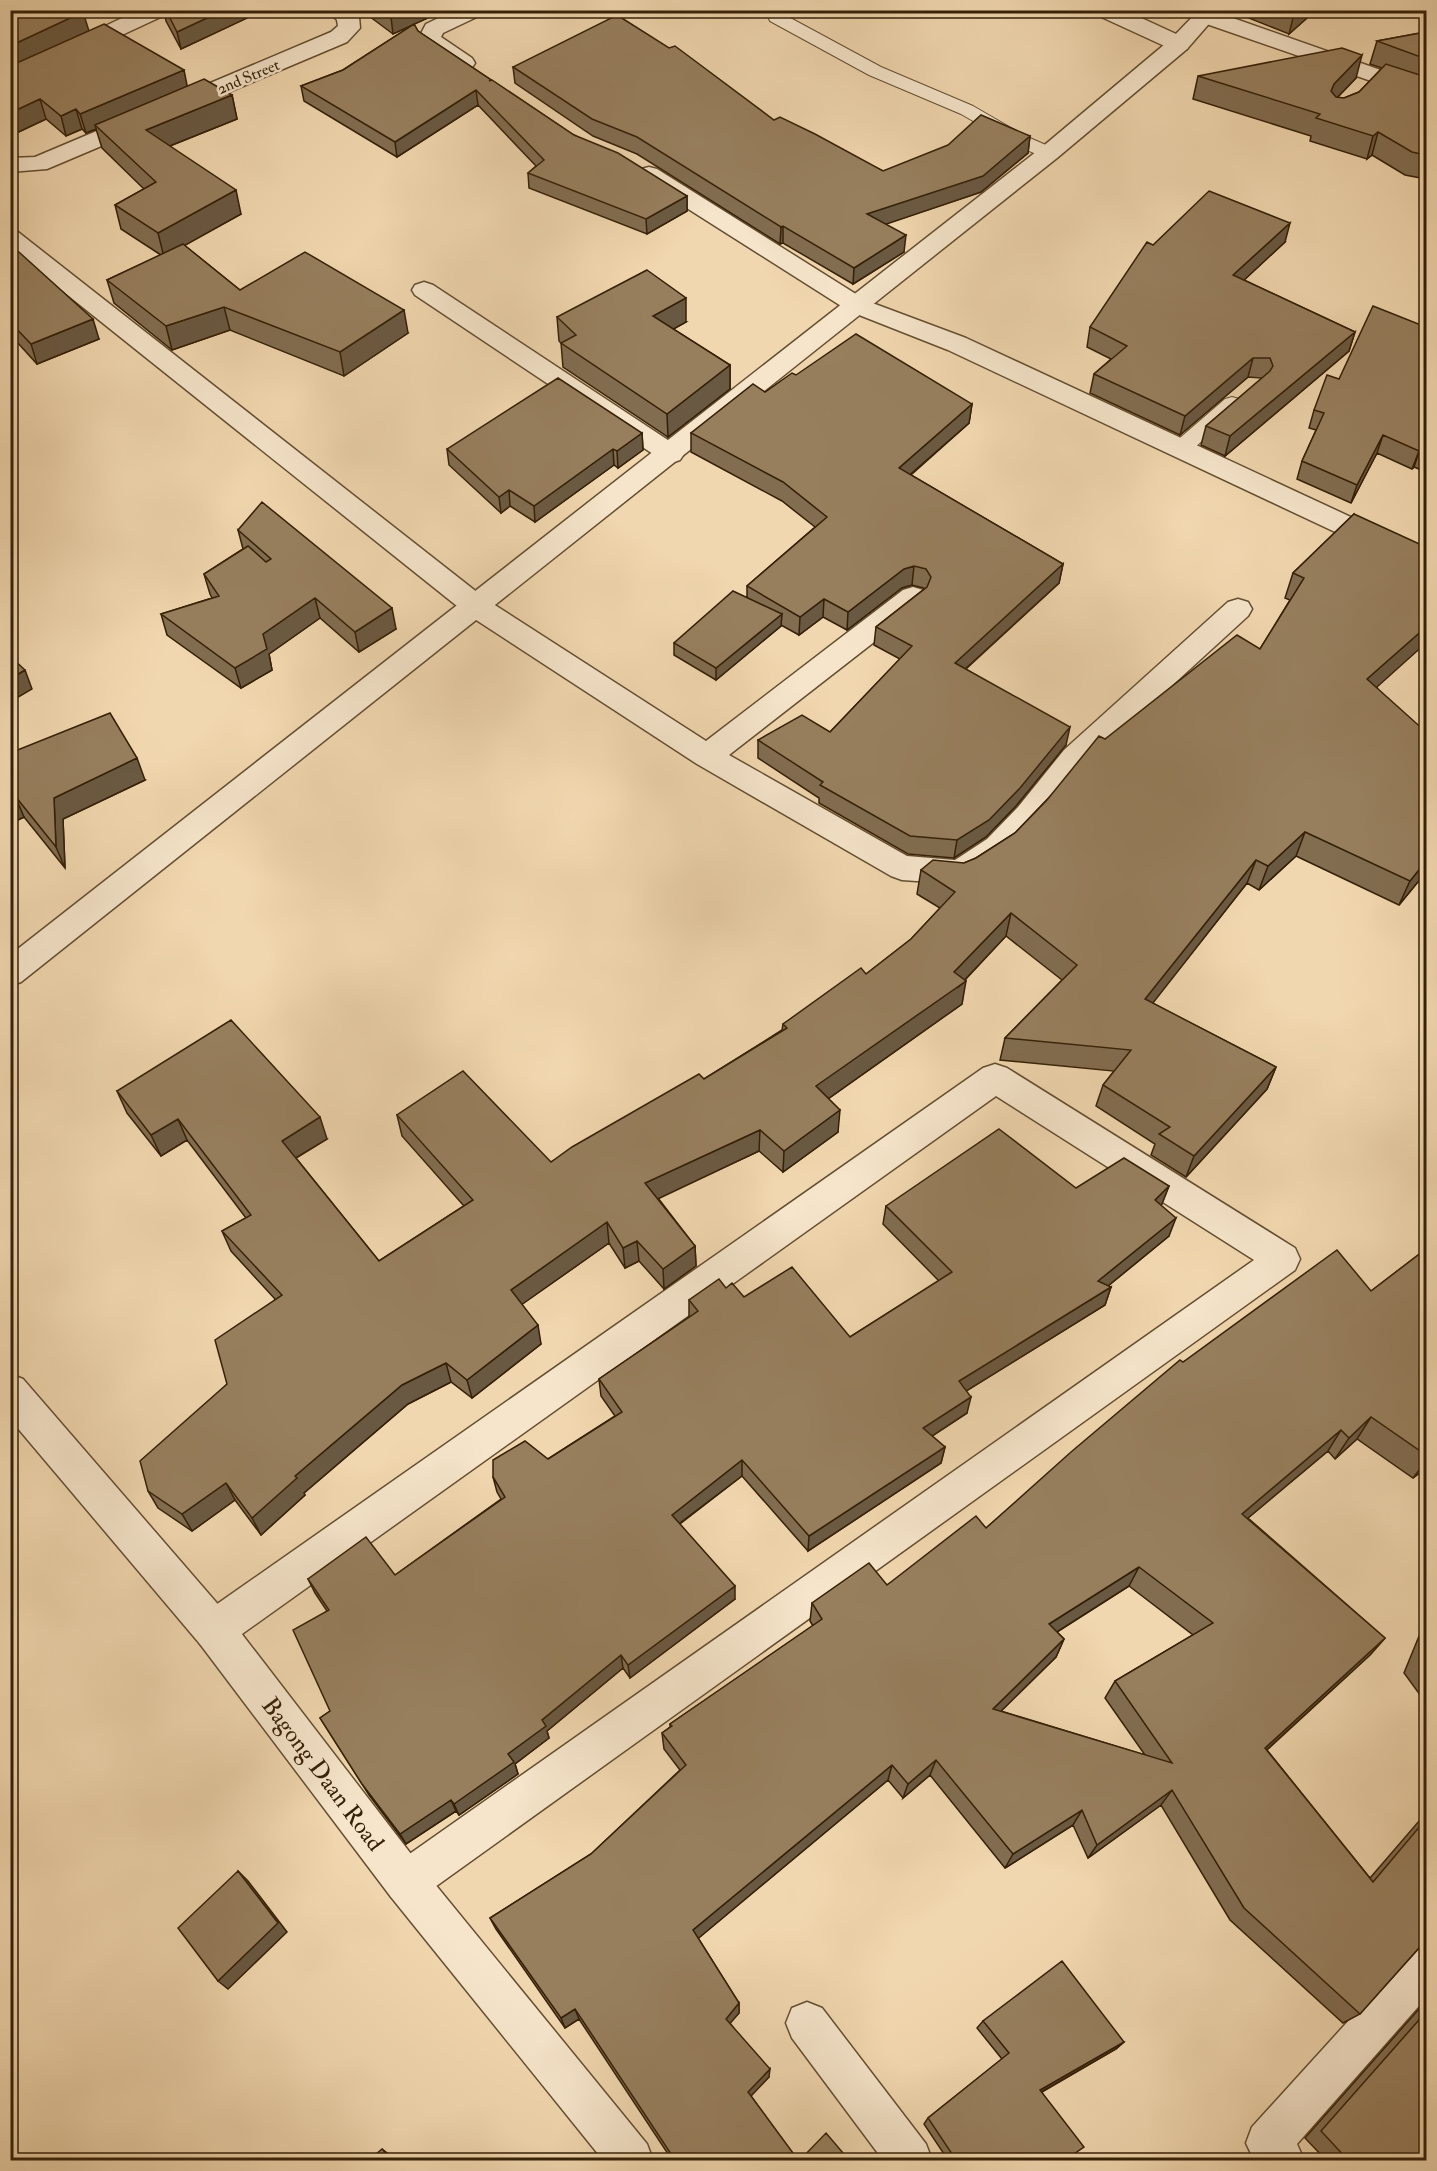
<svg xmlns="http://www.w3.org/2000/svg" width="1437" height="2171" font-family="'IM FELL Double Pica',serif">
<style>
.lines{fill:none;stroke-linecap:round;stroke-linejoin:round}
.service-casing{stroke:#644e31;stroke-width:2}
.minor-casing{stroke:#644e31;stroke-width:3}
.tertiary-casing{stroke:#644e31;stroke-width:3}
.service{fill:#f6e5cb;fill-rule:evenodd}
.minor{fill:#f6e5cb;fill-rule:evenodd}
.tertiary{fill:#f6e5cb;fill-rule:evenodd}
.wall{fill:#826d51;stroke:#352007;stroke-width:1.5;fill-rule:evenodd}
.shaded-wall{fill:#6a5942;stroke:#352007;stroke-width:1.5}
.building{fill:#977f5e;stroke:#352007;stroke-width:1.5;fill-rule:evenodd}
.labels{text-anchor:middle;stroke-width:5;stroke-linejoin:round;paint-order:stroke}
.far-street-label{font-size:16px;fill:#352007;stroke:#f6e5cb}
.near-street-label{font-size:24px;fill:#352007;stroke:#f6e5cb}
</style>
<rect width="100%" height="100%" fill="#f1d7af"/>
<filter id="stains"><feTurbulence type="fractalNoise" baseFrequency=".00333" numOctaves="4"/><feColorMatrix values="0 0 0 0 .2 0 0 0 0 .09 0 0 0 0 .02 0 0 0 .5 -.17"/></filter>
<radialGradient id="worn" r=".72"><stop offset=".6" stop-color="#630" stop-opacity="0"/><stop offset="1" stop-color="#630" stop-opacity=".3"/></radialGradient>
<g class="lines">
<g class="service-casing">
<path id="service" d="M765,10H782L783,14L881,67L973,106L1023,135L1055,149L1058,153L1055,157H1043L1011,143L961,114L869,75L770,21Z
M1232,397L1239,399L1242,404L1239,409L1187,454L1180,456L1173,454L1170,449L1173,444L1225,399Z"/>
</g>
<g class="minor-casing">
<path id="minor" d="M139,10H167L165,15L10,87V71Z
M327,10H353L359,17L360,28L347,42L47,169L10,172V158L35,157L331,32L338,26L337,20Z
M455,10H483L481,15L443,33L441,37L472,58L475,63L472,68C457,71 427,52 418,39L426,24Z
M1095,10H1124L1187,39L1190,44L1187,49L1179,51L1171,49L1097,15Z
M1210,10L1426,86V100L1198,21L1195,16L1198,11Z
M649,167L657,169L867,301L966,338L1426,552V572L1416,570L948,350L849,311L641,179L637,174L641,169Z
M10,230L18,232L487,600L706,741L903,590L913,587L923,590L927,597L923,604L729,755L907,856L955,860L987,839L1018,807L1064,750L1228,602L1238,599L1248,602L1252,609L1248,616L1084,766L1040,823L1009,855L971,880L960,884L902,880L891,876L697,764L467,614L10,249Z
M424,282L433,285L680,448L684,454L680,460L671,463L662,460L415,295L412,290L415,285Z
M995,1064L1007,1068L1295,1248L1300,1259L1295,1270L421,1897L406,1903L391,1897L385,1882L391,1867L1254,1260L996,1096L228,1644L214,1649L200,1644L195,1630L200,1616L983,1068Z
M1426,1946V1998L1297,2144L1304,2160H1254L1246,2143L1252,2127L1411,1952Z
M807,2002L822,2008L926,2144L932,2160H883L792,2038L786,2023L792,2008Z"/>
</g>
<g class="tertiary-casing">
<path id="tertiary" d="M1199,10H1221L1187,49L1057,158L21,982L10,986V955L1041,148L1171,39Z
M10,1374L23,1379L228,1616L421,1867L647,2144L653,2160H603L391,1897L200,1644L10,1419Z"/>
</g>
<use href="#service" class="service"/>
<use href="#minor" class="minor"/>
<use href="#tertiary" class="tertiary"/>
</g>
<path class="wall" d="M10,10L89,31L187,86L232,95L237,119L170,146L241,214L184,245L240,290L408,333L344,376L230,330L172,350L114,303L107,280L161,255L121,229L115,205L144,189L102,148L96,129L86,133L82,129L66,136L46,119L10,136Z
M164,10H264L181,49L166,21Z
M361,10H445L414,24L418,31L574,135L687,196V211L647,234L529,188L528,173L536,166L478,105L397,157L304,101L301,86L343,70L413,25L393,34Z
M1229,10H1316L1289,34Z
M1426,32V179L1405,175L1372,155L1367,159L1310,141L1311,136L1193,99L1198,76L1356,78L1337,98H1344L1359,92L1382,68L1370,64L1377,41Z
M513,67L774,120L883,171L1030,136L1028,153L981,192L885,224L904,252L853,284L783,243L780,244L637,154L593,136L515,83Z
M1285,242L1244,280L1355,332L1349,351L1225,456L1201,445L1206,426L1262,378L1248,377L1180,435L1090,393L1094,374L1111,359L1087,347L1090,327L1153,245Z
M10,244L99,339L37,364L17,342L10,346Z
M557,317L686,322L673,329L730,365V389L668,437L563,367L561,343L559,341Z
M1426,327V472L1414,467L1412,469L1377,453L1351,503L1297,479L1302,461L1316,430L1309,428L1314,410L1339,379Z
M796,375L972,404L969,423L911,475L1063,564L1059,583L966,669L1066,745L1016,806L986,837L954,858L908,854L819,803V798L758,758V740L830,732L900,659L874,645L876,627L924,589V588L912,585L902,588L847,630L823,617L799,635L781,625V626L716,680L674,655V643L747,597V586L815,527L782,501L691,452V433Z
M642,433L643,450L618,468L614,465L535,522L510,506L501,513L449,465L447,449Z
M1354,514L1377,687L1426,872L1399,905L1296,856L1259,890L1247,883L1152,1003L1276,1067L1267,1089L1186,1177L1151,1155L1155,1144L1096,1106L1103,1085L1114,1071L1000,1060L1005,1038L1062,980L1006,936L965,980L962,1004L828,1099L838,1132L783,1172L759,1151L658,1198L695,1246L696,1266L664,1289L639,1261L625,1268L609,1243L522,1304L541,1344L472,1398L451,1382L408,1404L304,1493L305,1495L261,1535L235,1500L192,1531L158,1508L148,1491L227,1384L275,1299L231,1251L222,1231L246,1218L187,1140L161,1156L127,1113L117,1091L327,1139L296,1158L379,1261L464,1206L402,1136L397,1115L551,1162L704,1079L782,1030L783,1024L866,974L911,939L940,908L917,894L921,870L964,863L976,858L1015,833L1105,739L1260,649L1290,600L1285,598L1293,573Z
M238,530L396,629L359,652L320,618L269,654L272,670L241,688L167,635L161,614L212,598L210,594L204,574L243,549Z
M10,753L145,780L63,819L65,868L24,817L10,824Z
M1169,1186L1161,1205L1169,1236L1108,1286L1111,1287L1105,1305L966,1391L967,1413L932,1436L945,1447L941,1463L808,1551L742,1476L680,1524L735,1599L630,1678L623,1668L547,1731L549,1738L515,1764L518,1774L459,1815L456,1811L406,1844L369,1795L320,1718L330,1711L327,1611L315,1593L308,1579L395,1575L501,1499L497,1492L493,1477L548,1459L615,1416L601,1396L599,1379L689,1317V1300L726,1288L744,1297L850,1337L939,1281L883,1224L886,1206L1076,1188Z
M1426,1249V1468L1413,1478L1357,1439L1335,1459L1328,1451L1248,1518L1385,1638L1370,1655L1267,1750L1370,1878L1426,1813V1944L1420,1947L1360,2014L1343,2023L1230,1920L1161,1805L1088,1858L1073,1825L1005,1868L930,1775L903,1798L888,1780L698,1938L739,2003V2013L730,2023L769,2077L751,2096L798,2160H672L579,2019L565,2028L496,1929L490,1918L591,1854L680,1770L664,1749L662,1733L670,1727V1724L813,1626L810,1621L812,1603L887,1585L986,1528L1183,1362L1371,1291ZM1129,1586L1193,1635L1115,1681L1105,1698L1145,1755L1001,1711L1056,1657L1064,1639L1057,1632Z
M1426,1619V1703L1404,1673Z
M1426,2001V2160H1326L1305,2138Z
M983,2021L1124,2042L1116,2049L1042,2092L1065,2160H948L924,2124L928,2118L1002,2059L977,2028Z"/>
<path class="shaded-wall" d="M224,10H264L181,49L177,32Z
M406,10H445L393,34L391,17Z
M1295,10H1316L1289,34Z
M83,12L89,31L10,68V46Z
M1362,55L1356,78L1328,107L1331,91L1334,84Z
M184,70L188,90L95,125L96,129L86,133L80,114Z
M476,90L478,105L397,157L395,142Z
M232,95L237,119L152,153L146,130Z
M40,99L46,119L10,136V113Z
M76,109L82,129L66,136L61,116Z
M1378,132L1372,155L1367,159L1373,136Z
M1030,136L1028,153L981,192L866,231L867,214Z
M236,190L241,214L164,257L158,233Z
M687,196V211L647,234L646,219Z
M1290,223L1285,242L1228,295L1233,275Z
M783,226V243L780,244L781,227Z
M906,235L904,252L853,284L854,268Z
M686,298V322L654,340L653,316Z
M224,307L230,330L172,350L166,326Z
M404,310L408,333L344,376L340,352Z
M93,319L99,339L37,364L31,344Z
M11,322L17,342L10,346Z
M1355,332L1349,351L1225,456L1230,436Z
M1253,358L1248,377L1180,435L1185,416Z
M730,365V389L668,437L667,414Z
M972,404L969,423L897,486L899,468Z
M642,433L643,450L618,468L617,451Z
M1383,435L1377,453L1351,503L1357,485Z
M613,449L614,465L535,522L534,506Z
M1420,449L1414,467L1412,469L1419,451Z
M509,490L510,506L501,513L499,497Z
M1063,564L1059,583L952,681L955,663Z
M914,566L912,585L902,588L847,630L848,612L904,569Z
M315,598L320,618L269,654L272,670L241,688L235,668L263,634Z
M824,599L823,617L799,635L800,617Z
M392,608L396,629L359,652L355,632Z
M782,614L781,626L716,680V668Z
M1426,627V643L1358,704L1367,679Z
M25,670L32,689L10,702V679Z
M1070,727L1066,745L1016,806L986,837L954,858L957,840Z
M137,758L145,780L63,819L65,868L56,847L54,798Z
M15,796L24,817L10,824V798Z
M1305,832L1296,856L1259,890L1268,866Z
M1256,860L1247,883L1138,1022L1145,999Z
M1426,861V872L1399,905L1410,881Z
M1011,913L1006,936L957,988L966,981L962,1004L815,1108L816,1086L954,972Z
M1276,1067L1267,1089L1186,1177L1194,1156Z
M840,1110L838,1132L783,1172L784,1151Z
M320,1117L327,1139L289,1162L282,1141Z
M178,1119L187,1140L161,1156L151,1135Z
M760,1130L759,1151L647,1204L645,1183Z
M1169,1186L1162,1204L1149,1219L1155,1200Z
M1176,1218L1169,1236L1092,1299L1098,1281Z
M607,1222L609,1243L514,1310L511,1290Z
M637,1241L639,1261L625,1268L623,1248Z
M695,1246L696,1266L664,1289L663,1269Z
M1111,1287L1105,1305L955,1398L959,1381Z
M538,1325L541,1344L472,1398L467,1380Z
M446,1363L451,1382L408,1404L304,1493L305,1495L261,1535L252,1518L295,1476L402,1385Z
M971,1397L967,1413L920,1444L923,1428Z
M1371,1417L1357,1439L1335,1459L1349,1438Z
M1341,1430L1328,1451L1230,1533L1242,1514Z
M945,1447L941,1463L808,1551L809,1536Z
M742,1460V1476L672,1529V1515Z
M1426,1461V1468L1413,1478Z
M226,1483L235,1500L192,1531L182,1514Z
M1139,1567L1129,1586L1041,1642L1049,1624Z
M735,1586V1599L630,1678L628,1665Z
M1385,1638L1370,1655L1252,1763L1265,1748Z
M1064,1639L1056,1657L987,1725L993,1709Z
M621,1655L623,1668L547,1731L549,1738L515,1764L518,1774L459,1815L454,1804L508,1754L542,1720Z
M936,1760L930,1775L903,1798L908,1784Z
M892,1765L888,1780L694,1942L693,1930Z
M1172,1790L1161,1805L1088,1858L1097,1845Z
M451,1800L456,1811L406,1844L400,1834Z
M1082,1810L1073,1825L1005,1868L1013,1854Z
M238,1871L248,1881L287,1932L228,1989L218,1981Z
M739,2003V2013L726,2028V2019Z
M575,2009L579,2019L565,2028L561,2018Z
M1124,2042L1116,2049L1034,2096L1040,2090Z
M770,2069L769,2077L748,2099V2092Z
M382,2149L390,2155L395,2160H392Z"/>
<path class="building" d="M10,10H81L83,12L10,46Z
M166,10H224L177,32Z
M381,10H406L391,17Z
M617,15L669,48L675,46L774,120L780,117L815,134L883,171L948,145L981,115L1030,136L983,176L867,214L906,235L854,268L783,226L781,227L637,137L592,119L513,67Z
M104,24L184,70L80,114L76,109L61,116L40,99L10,113V66Z
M414,24L418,31L491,80L489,81L492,80L574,135L618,153L687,196L646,219L528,173L544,160L476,90L395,142L301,86L343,70Z
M1426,32V59L1377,41Z
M1342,48L1362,55L1334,84L1331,91L1336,97L1344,98L1359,92L1386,64L1426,77V155L1412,152L1378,132L1373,136L1316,118L1320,114L1198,76Z
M204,79L232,95L146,130L236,190L158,233L115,205L156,182L95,125Z
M1209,191L1290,223L1233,275L1355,332L1230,436L1206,426L1270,371L1273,366L1270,358H1253L1185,416L1094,374L1127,346L1090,327L1147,242L1153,245Z
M10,244L93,319L31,344L10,322Z
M183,244L240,290L305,252L404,310L340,352L224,307L166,326L107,280Z
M647,270L686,298L653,316L730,365L667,414L561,343L576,335L557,317Z
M1373,306L1426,327V452L1420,449L1419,451L1383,435L1357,485L1302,461L1324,413L1314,410L1327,375L1339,379Z
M856,334L972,404L899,468L1063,564L955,663L1070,727L1020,788L989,820L957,840L910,836L820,785L823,782L758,740L802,715L830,732L912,646L876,627L927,587L931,577L926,569L914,566L904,569L848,612L824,599L800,617L747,586L827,517L783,482L691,433L753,384L765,392L792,373L796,375Z
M558,378L642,433L617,451L613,449L534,506L509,490L499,497L447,449Z
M262,502L392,608L355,632L315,598L263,634L267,649L235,668L161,614L219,596L204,574L248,546L266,562L271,559L238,530Z
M1354,514L1426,547V627L1367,679L1426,732V861L1410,881L1305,832L1268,866L1256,860L1145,999L1276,1067L1194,1156L1159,1134L1170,1127L1103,1085L1131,1050L1005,1038L1077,965L1011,913L954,972L966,981L816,1086L840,1110L784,1151L760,1130L645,1183L695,1246L663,1269L637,1241L623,1248L607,1222L511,1290L538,1325L467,1380L446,1363L402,1385L295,1476L297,1478L252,1518L226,1483L182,1514L148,1491L140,1461L227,1384L215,1340L282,1295L222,1231L251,1215L178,1119L151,1135L117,1091L231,1020L320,1117L282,1141L379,1261L473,1200L397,1115L463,1071L551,1162L572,1147L699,1074L704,1079L787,1028L783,1024L861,968L866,974L911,939L955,892L921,870L933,860L964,863L976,858L1015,833L1047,800L1099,736L1105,739L1237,635L1260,649L1304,578L1293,573Z
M733,591L782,614L716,668L674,643Z
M10,656L25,670L10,679Z
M110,713L137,758L54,798L56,847L15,796L10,798V753Z
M999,1129L1076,1188L1124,1158L1169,1186L1155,1200L1176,1218L1098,1281L1111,1287L959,1381L971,1397L923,1428L945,1447L809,1536L742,1460L672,1515L735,1586L628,1665L621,1655L542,1720L546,1726L508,1754L514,1762L454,1804L451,1800L400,1834L362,1784L320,1718L330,1711L293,1630L329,1610L308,1579L366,1537L395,1575L505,1497L493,1477V1460L525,1441L548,1459L622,1412L599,1379L698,1311L689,1300L719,1279L726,1288L732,1283L744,1297L792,1267L850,1337L952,1272L886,1206Z
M1426,1249V1455L1371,1417L1349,1438L1341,1430L1242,1514L1385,1638L1265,1748L1373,1882L1426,1819V1940L1360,2014L1244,1908L1172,1790L1097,1845L1082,1810L1013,1854L936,1760L908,1784L892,1765L693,1930L739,2003L726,2019L770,2069L748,2092L798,2160H675L575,2009L561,2018L490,1918L591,1854L686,1765L662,1733L672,1726L670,1724L822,1619L812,1603L869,1563L887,1585L976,1516L986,1528L1071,1452L1180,1360L1183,1362L1337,1250L1371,1291ZM1139,1567L1213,1623L1115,1681L1172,1763L993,1709L1064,1639L1049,1624Z
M1426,1642V1664L1421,1656Z
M238,1871L278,1923L218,1981L178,1928Z
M1062,1961L1124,2042L1040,2090L1084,2147L1065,2160H956L928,2118L1009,2053L983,2021Z
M1426,2012V2160H1348L1321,2131Z
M826,2133L849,2160H800Z
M382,2149L392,2160H369Z"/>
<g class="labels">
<g class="far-street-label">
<text transform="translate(248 76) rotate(-23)" y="6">2nd Street</text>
</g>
<g class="near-street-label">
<text transform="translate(323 1774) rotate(53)" y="8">Bagong Daan Road</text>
</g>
</g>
<rect width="1437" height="2171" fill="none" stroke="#f1d7af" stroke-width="36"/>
<rect x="12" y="12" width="1413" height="2147" fill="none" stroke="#352007" stroke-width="3"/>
<rect x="18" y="18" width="1401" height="2135" fill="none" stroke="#352007" stroke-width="1.5"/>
<rect width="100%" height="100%" filter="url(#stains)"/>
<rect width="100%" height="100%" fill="url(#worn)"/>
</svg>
